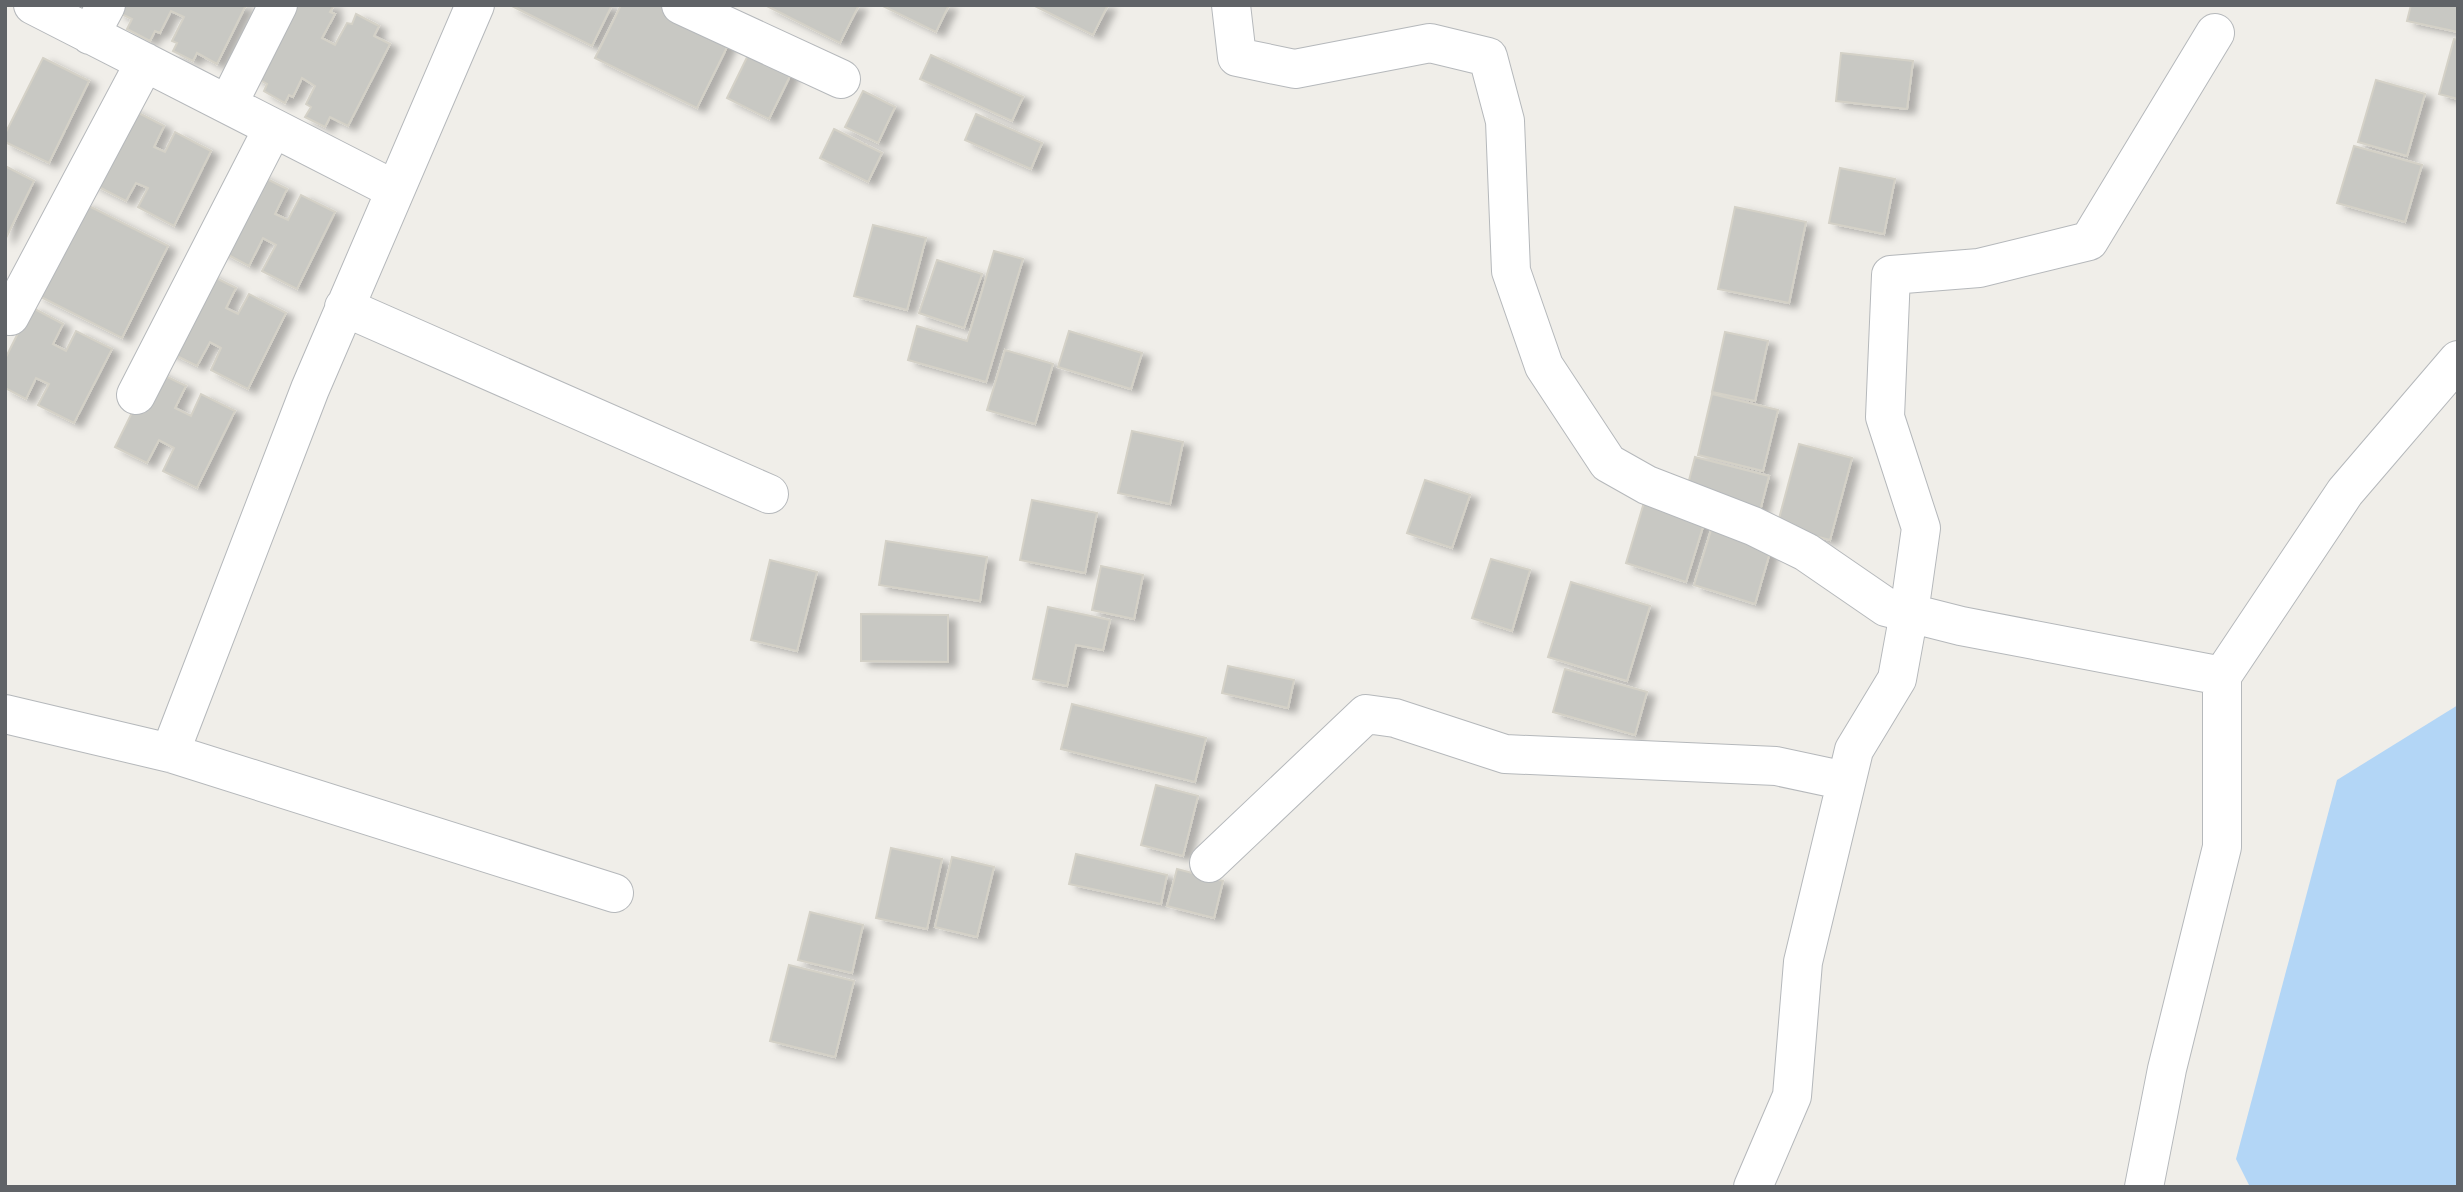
<svg xmlns="http://www.w3.org/2000/svg" width="2463" height="1192" font-family="Manrope,sans-serif">
<style>
.water{fill:#b3d6f6}
.building{fill:#c8c8c3;stroke:#d4d1c7;stroke-width:2;filter:url(#shadow)}
.lines{fill:none;stroke-linecap:round;stroke-linejoin:round}
.minor-casing{stroke:#b5b8bb;stroke-width:40}
.minor{stroke:#fff;stroke-width:38}
</style>
<defs>
<filter id="shadow"><feDropShadow dx="8" dy="4.5" stdDeviation="3.5" flood-color="#0004"/></filter>
</defs>
<rect width="100%" height="100%" fill="#f0eee9"/>
<path class="water" d="M2458,705V1187H2250L2236,1159L2337,780Z"/>
<path class="building" d="M120,5H246L217,64L197,53L193,61L173,51L177,43L172,41L184,17L171,11L160,33L155,31L150,41L127,29L132,19L117,12Z
M289,5H334L330,12L335,14L322,38L335,45L347,23L352,24L356,14L379,26L374,36L390,44L348,126L330,117L325,127L305,117L311,107L306,104L315,86L302,78L293,97L289,95L285,103L264,91L267,84L253,76Z
M510,5H612L592,46Z
M621,5H668L732,37L697,108L595,58Z
M765,5H859L840,43Z
M881,5H949L936,32Z
M1033,5H1108L1093,35Z
M2411,5H2458V32L2407,21Z
M2454,39L2458,40V99L2439,94Z
M750,51L792,72L769,119L727,98Z
M1841,53L1913,61L1907,109L1836,101Z
M931,55L1023,97L1012,121L920,79Z
M43,58L89,81L49,163L5,142V134Z
M2376,80L2425,94L2407,156L2358,142Z
M863,91L895,107L878,143L845,127Z
M129,108L164,126L154,147L165,152L175,132L211,151L174,226L138,207L148,188L136,183L126,201L91,183Z
M976,114L1042,143L1031,169L965,140Z
M834,129L882,153L868,182L820,158Z
M2354,146L2422,165L2405,222L2337,203Z
M5,166L34,181L5,240Z
M1840,168L1895,179L1884,234L1829,223Z
M253,172L287,189L275,214L288,220L301,195L335,212L297,289L262,271L276,245L263,238L249,266L215,248Z
M83,203L168,246L122,338L37,295Z
M1735,207L1806,222L1789,303L1718,289Z
M873,225L926,238L907,310L854,296Z
M994,251L1023,259L986,382L908,360L917,326L967,341Z
M937,260L982,274L964,328L919,313Z
M200,270L236,288L226,308L238,314L249,294L286,313L248,389L211,370L221,348L210,342L197,366L161,348Z
M31,307L63,324L53,344L66,351L76,331L112,349L74,423L38,405L49,384L36,378L26,399L5,388V359Z
M1069,331L1142,353L1131,389L1058,367Z
M1725,332L1768,341L1755,401L1712,392Z
M1005,350L1053,364L1035,424L987,410Z
M153,370L186,386L175,408L191,416L201,394L235,411L197,488L163,471L174,448L159,440L147,463L115,447Z
M1712,394L1778,410L1763,471L1698,455Z
M1132,431L1183,442L1170,504L1118,493Z
M1799,444L1852,458L1830,540L1777,526Z
M1695,457L1769,476L1760,511L1686,492Z
M1425,480L1470,495L1452,548L1407,533Z
M1645,499L1706,517L1686,582L1626,563Z
M1032,500L1097,513L1085,573L1020,560Z
M1713,524L1773,542L1755,604L1694,585Z
M886,541L987,557L980,601L879,585Z
M1491,559L1530,570L1512,631L1472,618Z
M770,560L817,572L797,651L751,640Z
M1101,566L1143,575L1134,619L1092,610Z
M1571,582L1650,606L1627,681L1548,657Z
M1048,607L1110,620L1103,650L1076,645L1067,686L1033,679Z
M861,614L948,615V662L861,661Z
M1228,666L1294,680L1288,708L1222,693Z
M1565,669L1647,692L1635,735L1553,712Z
M1072,704L1206,738L1195,782L1061,749Z
M1156,785L1198,796L1183,856L1141,845Z
M891,848L942,859L927,929L876,918Z
M1076,854L1167,875L1161,904L1069,884Z
M952,857L994,867L977,937L935,927Z
M1177,869L1223,881L1214,918L1167,906Z
M810,912L863,925L852,973L798,960Z
M789,965L854,981L835,1057L770,1041Z"/>
<g class="lines">
<g class="minor-casing">
<path id="minor" d="M33,5L393,189
M681,5L841,79
M1231,5L1237,57L1295,69L1430,43L1488,57L1505,121L1511,271L1544,366L1608,463L1647,485L1753,526L1806,552L1886,607L1961,626L2222,676
M90,35L106,5
M228,104L278,5
M344,307L769,494
M10,316L145,62
M136,395L273,128
M5,714L170,753L614,893
M170,753L310,389L475,5
M1209,863L1366,714L1395,718L1505,754L1776,766L1846,781
M1753,1187L1792,1096L1803,962L1854,750L1897,679L1909,613L1921,528L1885,417L1891,275L1979,268L2089,241L2215,33
M2144,1187L2167,1069L2222,847V676L2345,492L2458,360"/>
</g>
<use href="#minor" class="minor"/>
</g>
<rect width="2463" height="1192" fill="none" stroke="#606367" stroke-width="14"/>
</svg>
